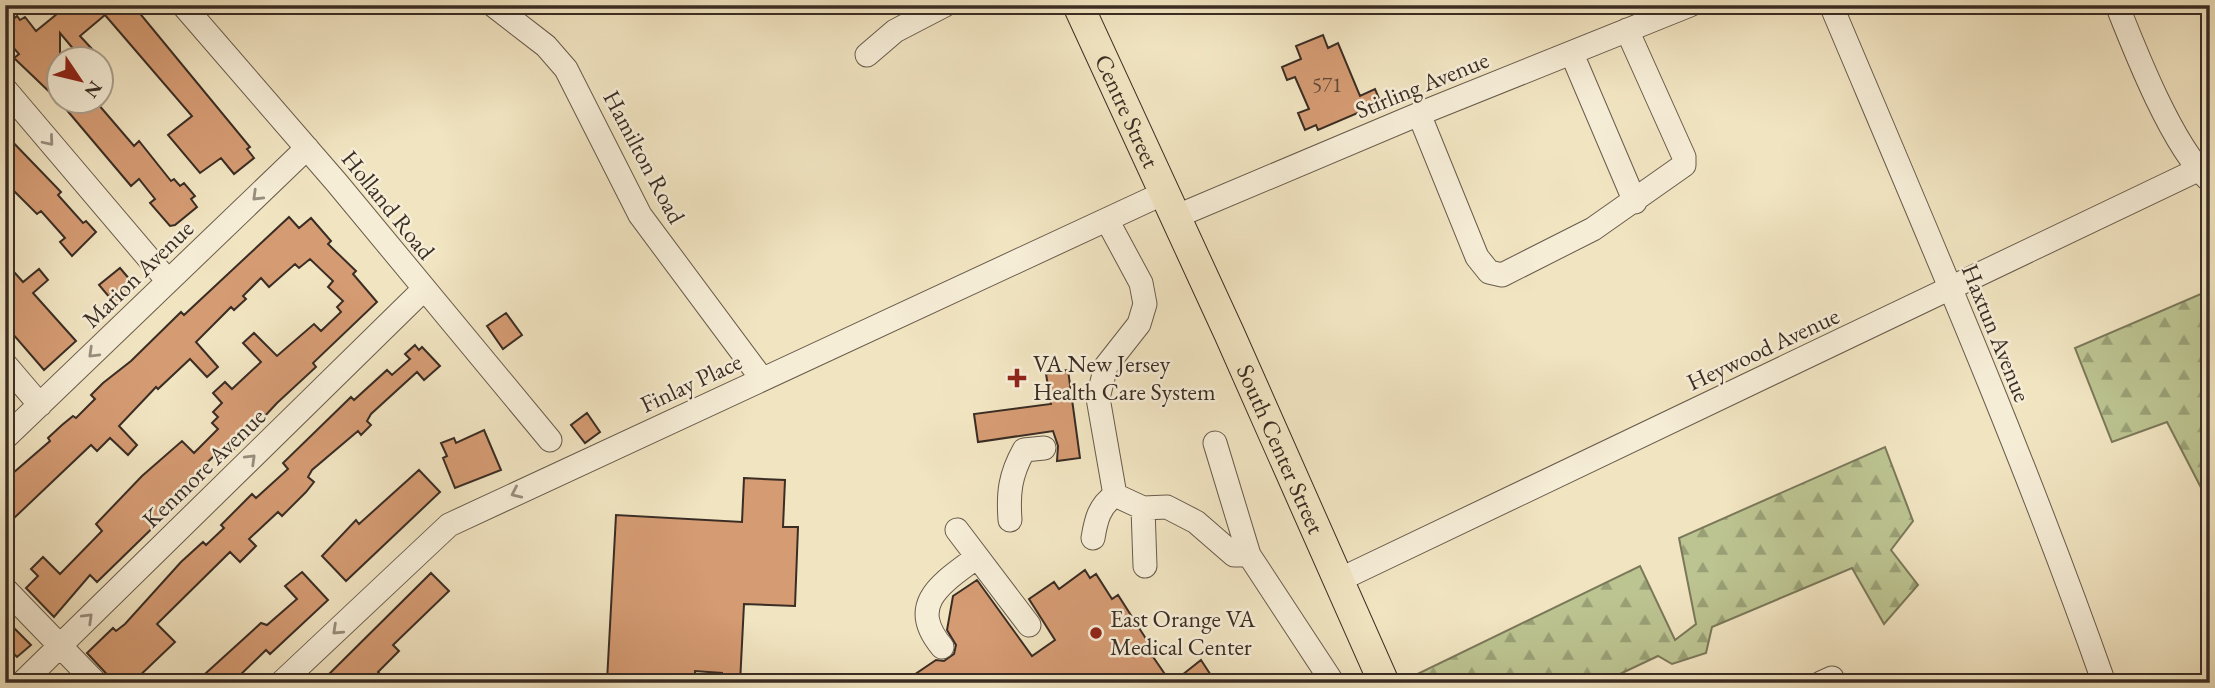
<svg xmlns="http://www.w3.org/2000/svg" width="2215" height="688" font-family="'EB Garamond',serif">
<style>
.forest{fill:url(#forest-firs);stroke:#7b785a;stroke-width:2}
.building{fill:#d59b73;stroke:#3a2d24;stroke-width:2}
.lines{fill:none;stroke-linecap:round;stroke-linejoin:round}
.minor-casing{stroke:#685b4b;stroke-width:25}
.major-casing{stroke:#3a2d24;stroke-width:32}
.minor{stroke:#f6edd7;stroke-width:23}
.major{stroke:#f1e4c1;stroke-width:30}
.oneway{stroke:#988d7e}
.poi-dot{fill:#8f2418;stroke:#f6edd7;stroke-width:2.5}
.labels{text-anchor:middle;stroke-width:5;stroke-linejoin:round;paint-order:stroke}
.number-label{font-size:21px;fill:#614838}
.street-label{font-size:24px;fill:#3a2d24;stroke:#f6edd7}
.poi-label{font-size:24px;fill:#3a2d24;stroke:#f6edd7;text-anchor:start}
</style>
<defs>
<pattern id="forest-firs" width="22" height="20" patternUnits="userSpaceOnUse" patternTransform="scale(1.75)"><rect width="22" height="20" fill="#bcc491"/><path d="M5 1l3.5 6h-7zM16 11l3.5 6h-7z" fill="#9aa076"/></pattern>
</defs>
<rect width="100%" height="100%" fill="#f1e4c1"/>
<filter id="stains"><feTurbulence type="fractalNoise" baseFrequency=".00286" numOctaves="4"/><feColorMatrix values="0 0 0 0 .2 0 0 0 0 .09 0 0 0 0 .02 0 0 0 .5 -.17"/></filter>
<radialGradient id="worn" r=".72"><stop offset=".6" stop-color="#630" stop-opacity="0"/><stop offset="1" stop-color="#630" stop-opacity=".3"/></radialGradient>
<path class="forest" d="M2210,290V505L2167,422L2112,442L2075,348Z
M1885,447L1913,521L1891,550L1918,585L1884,624L1852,568L1712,627L1706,653L1672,664L1658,656L1601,683H1406L1405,680L1640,566L1675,640L1696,624L1679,538Z"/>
<path class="building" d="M68,5H133L250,147L247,149L254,158L234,174L221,158L200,173L168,135L192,116L105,15L80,36L92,49L81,58L60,33V102H90L95,107L98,104L134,146L139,141L171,181L174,179L180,186L184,183L195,196L191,199L197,207L175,225L170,226L150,203L155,199L139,179L131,186L60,102L14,58L19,54L5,38V26L17,16L20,20L25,17L36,31Z
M1323,35L1328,48L1338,43L1360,96L1375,89L1381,103L1318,130L1316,125L1305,130L1298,113L1309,109L1295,77L1287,80L1282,67L1301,59L1296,46Z
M5,134L61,192L58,195L83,223L86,221L96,232L72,256L60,242L65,238L41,211L37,214L5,182Z
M289,217L299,228L311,218L331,241L328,244L356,271L353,274L377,302L313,363L316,367L277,403L236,447L222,460L216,454L191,478L192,484L170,505L173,508L97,582L90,575L54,617L26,588L38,576L31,569L43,557L60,574L102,531L96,524L142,476L182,441L194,453L218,429L212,423L218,417L213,412L222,403L213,393L225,382L232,389L261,362L243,343L254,333L277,356L314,324L321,331L341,312L337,307L343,301L328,287L333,281L310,259L299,268L295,264L269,287L261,278L243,296L246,299L234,310L231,307L196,342L218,367L207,377L190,359L158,389L156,387L119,426L137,445L128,455L110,438L97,451L91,445L12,520L5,514V480L50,441L48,438L62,425L73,416L76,418L95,399L91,395L103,383L131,361L181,312L184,315Z
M5,262L23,282L39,269L48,280L33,293L76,341L44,370L5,325Z
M120,268L136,287L116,305L99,285Z
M506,313L522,335L503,349L487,326Z
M415,345L419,350L422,347L440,366L424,380L417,372L371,414L367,421L371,425L361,435L358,431L312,470L308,477L314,482L306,492L282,516L278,512L249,539L256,546L240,562L230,552L157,624L175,642L132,683H115L87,653L113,628L116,631L125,624L181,562L203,542L206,545L224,528L221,525L252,494L256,498L288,469L283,463L351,397L354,400L387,370L392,375L410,359L405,354Z
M1068,370L1080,458L1057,461L1058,446L1053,431L978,442L974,414L1051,404L1046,374Z
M587,413L600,432L585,443L571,425Z
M484,430L501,470L455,488L443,458L447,456L441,443L454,438L456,443Z
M419,470L440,492L346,581L322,556L356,520L359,524Z
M744,478L785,480L783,527H798L795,606L744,604L740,683H722V673L695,671V683L607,681L616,515L742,522Z
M1085,570L1090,578L1096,574L1112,599L1118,595L1150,645L1147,648L1171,683H902L936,660L944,661L954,654L956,645L947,630L953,596L977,580L1032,656L1055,640L1029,599L1054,582L1059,589Z
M302,572L328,600L270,654L266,650L232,683H195L261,623L267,625L297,599L285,586Z
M431,573L449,591L393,645L399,651L378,672L388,683H320Z
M5,619L31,645L17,657L13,653L5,661Z
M1201,660L1216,683H1172Z"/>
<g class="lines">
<g class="minor-casing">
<path id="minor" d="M183,5L337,183L550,440
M493,5L546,46L566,69L640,215L762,379
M1831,5C1926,230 2023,453 2104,683
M2117,5C2136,53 2172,145 2208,179
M1572,54L1635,202
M867,55L895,31L945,5
M5,89L168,281
M1419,114L1477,257L1489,272L1502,275L1593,229L1684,165V157L1627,30
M1175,217L1419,114L1690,5
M5,364L40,405
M5,438L307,148
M1115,495L1143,508L1167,507L1196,522L1234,555H1249L1215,443
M1143,508L1145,566
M1010,520C1008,493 1010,475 1024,450L1044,448
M957,530L1029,625
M1093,538C1096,520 1099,506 1115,495L1098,398L1106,366L1139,324L1145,304L1141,283L1107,220
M1249,555L1333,683
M1339,580L2210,164
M5,589L96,683
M942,647C906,604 942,583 977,557
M22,683L423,290
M281,683L449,525L1164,193
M1821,683L1832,678"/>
</g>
<g class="major-casing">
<g id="major">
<path id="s1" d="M1078,5L1229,333L1384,683"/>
</g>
</g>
<use href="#minor" class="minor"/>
<use href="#major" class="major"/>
</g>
<defs><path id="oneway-chevron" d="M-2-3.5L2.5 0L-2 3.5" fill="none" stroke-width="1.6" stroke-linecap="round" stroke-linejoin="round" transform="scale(1.75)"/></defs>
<g class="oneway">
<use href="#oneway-chevron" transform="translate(49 141) rotate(50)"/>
<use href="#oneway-chevron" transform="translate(257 196) rotate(136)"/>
<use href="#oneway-chevron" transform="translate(93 353) rotate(136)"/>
<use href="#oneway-chevron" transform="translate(251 459) rotate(-44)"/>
<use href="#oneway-chevron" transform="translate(516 493) rotate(155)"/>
<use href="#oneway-chevron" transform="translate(88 618) rotate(-44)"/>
<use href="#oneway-chevron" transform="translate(337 630) rotate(137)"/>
</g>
<g class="poi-dot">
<path d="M1013.5 367.5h7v7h7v7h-7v7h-7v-7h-7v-7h7z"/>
<circle cx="1096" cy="633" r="7"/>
</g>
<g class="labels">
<g class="number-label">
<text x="1327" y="92">571</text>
</g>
<g class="street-label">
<text transform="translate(1422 85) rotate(-22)" y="8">Stirling Avenue</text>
<text dy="8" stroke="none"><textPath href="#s1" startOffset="117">Centre Street</textPath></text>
<text transform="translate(644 157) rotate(62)" y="8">Hamilton Road</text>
<text transform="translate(388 205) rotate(51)" y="8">Holland Road</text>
<text transform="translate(138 274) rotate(-44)" y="8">Marion Avenue</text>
<text transform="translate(1996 333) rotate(68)" y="8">Haxtun Avenue</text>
<text transform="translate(1763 349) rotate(-25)" y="8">Heywood Avenue</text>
<text transform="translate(691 383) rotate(-25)" y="8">Finlay Place</text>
<text dy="8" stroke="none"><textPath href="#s1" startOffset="488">South Center Street</textPath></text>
<text transform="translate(204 468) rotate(-44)" y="8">Kenmore Avenue</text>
</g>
<g class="poi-label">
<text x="1033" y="372">VA New Jersey<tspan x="1033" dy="28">Health Care System</tspan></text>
<text x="1110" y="627">East Orange VA<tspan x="1110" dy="28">Medical Center</tspan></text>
</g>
</g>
<rect width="2215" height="688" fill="none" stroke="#f1e4c1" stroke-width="28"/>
<rect x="7" y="7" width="2201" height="674" fill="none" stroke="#3a2d24" stroke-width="3.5"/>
<rect x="14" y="14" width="2187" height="660" fill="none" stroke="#3a2d24" stroke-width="2"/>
<g transform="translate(80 80) rotate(125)"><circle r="33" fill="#f6edd7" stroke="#aba08f" stroke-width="2"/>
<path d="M0-5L12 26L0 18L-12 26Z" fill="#8f2418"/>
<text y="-10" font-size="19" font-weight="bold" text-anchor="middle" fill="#3a2d24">N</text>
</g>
<rect width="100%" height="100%" filter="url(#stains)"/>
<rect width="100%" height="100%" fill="url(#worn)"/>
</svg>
